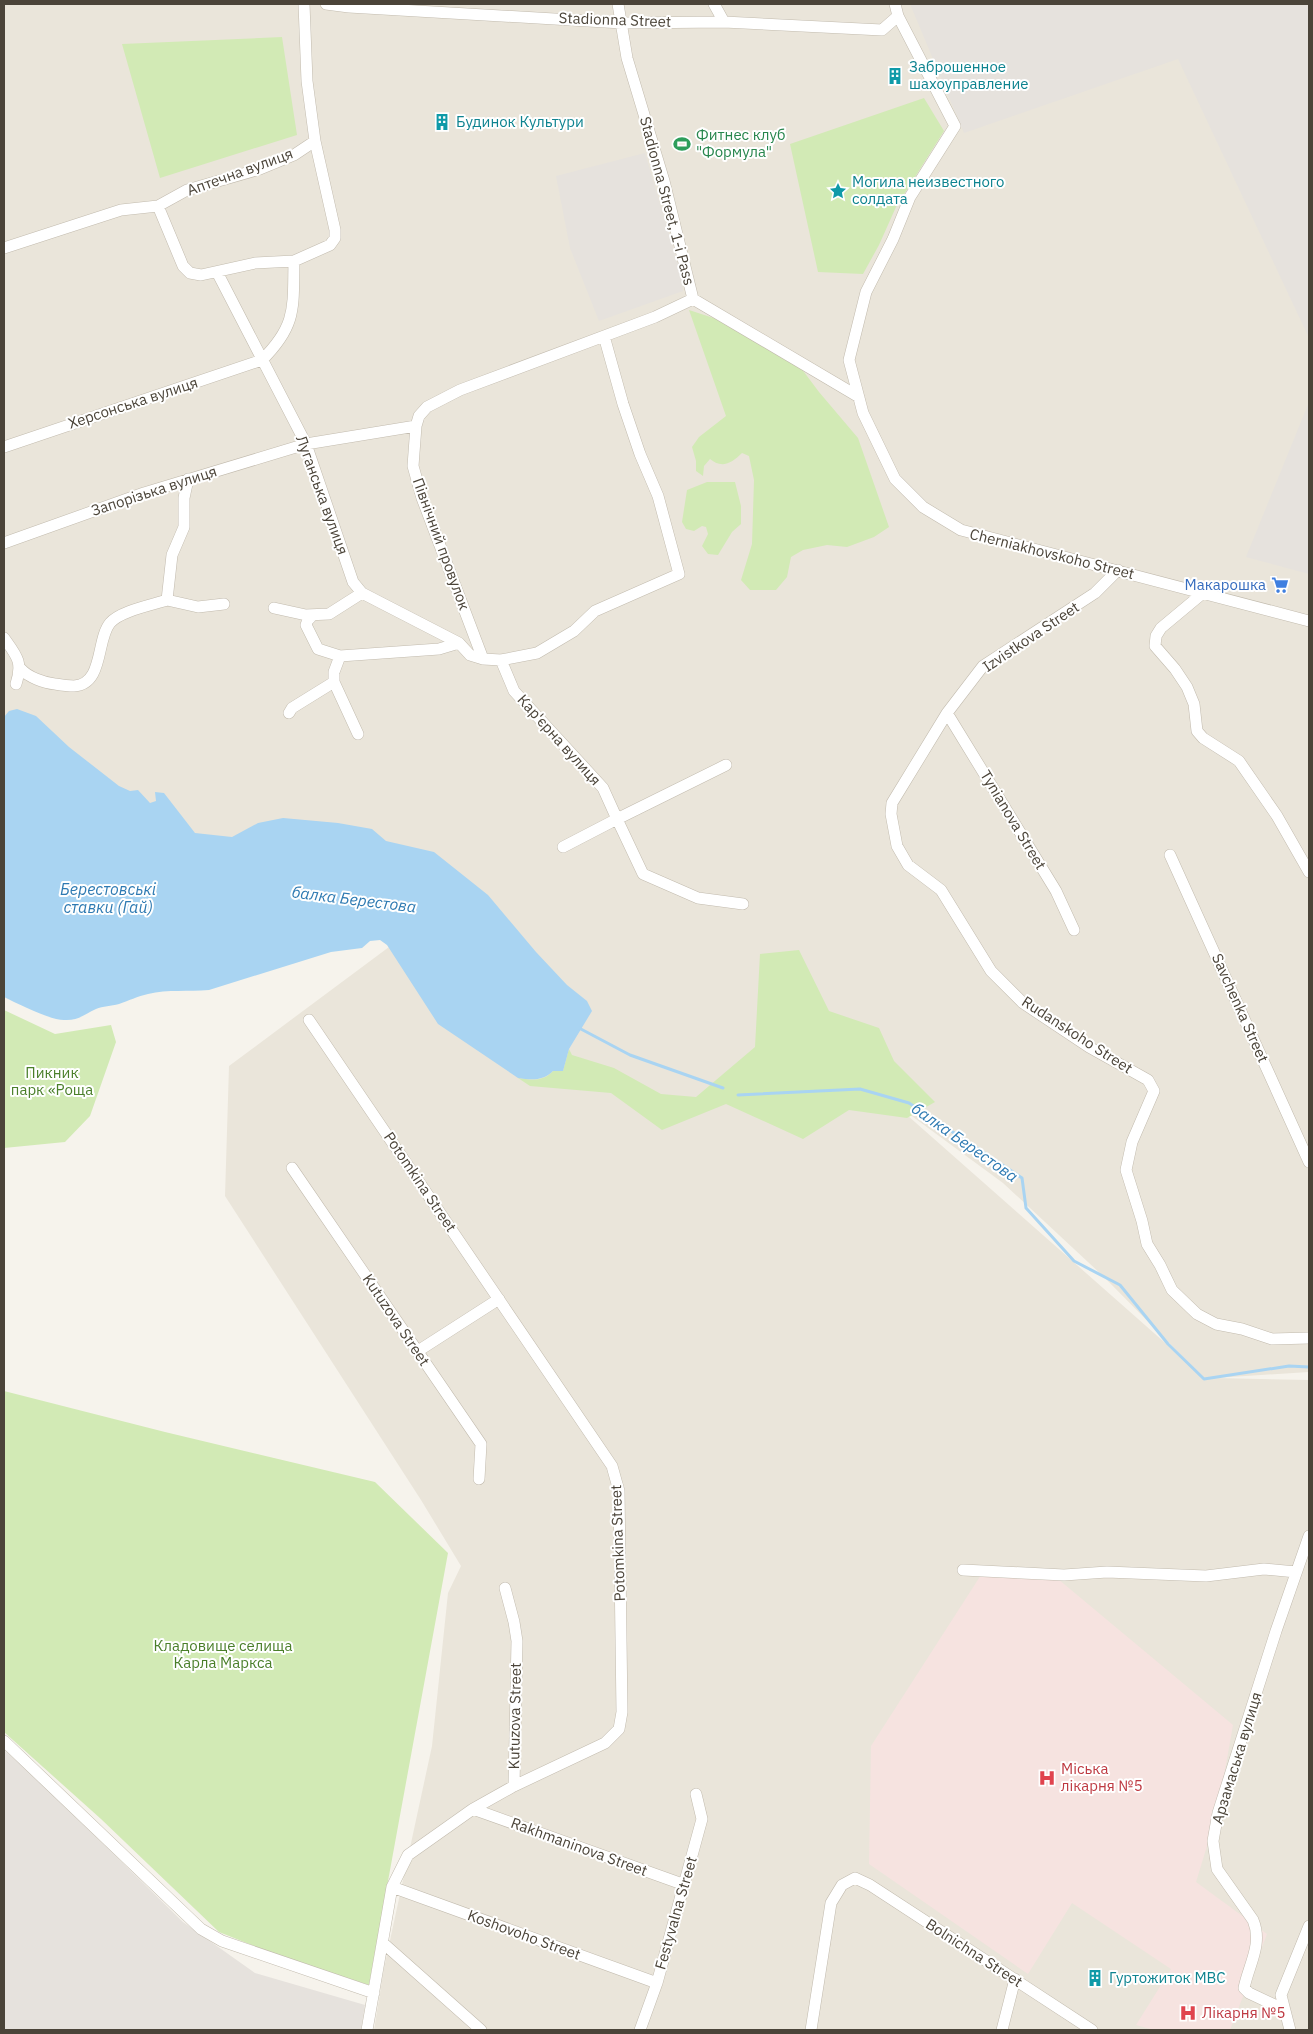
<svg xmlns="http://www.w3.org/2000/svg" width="1313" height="2034" font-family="'IBM Plex Sans',sans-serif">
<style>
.residential{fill:#eae5da;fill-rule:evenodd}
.industrial{fill:#e6e2dd}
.medical{fill:#f6e3e0}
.green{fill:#d2eab5}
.water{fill:#a9d4f2}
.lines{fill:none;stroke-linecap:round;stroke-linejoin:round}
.stream{stroke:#a9d4f2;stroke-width:3}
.street-casing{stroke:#c2bbae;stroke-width:12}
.street{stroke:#fff;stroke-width:11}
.labels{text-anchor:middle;stroke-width:4;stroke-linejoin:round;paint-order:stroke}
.street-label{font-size:15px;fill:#4b4439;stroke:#fff}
.culture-label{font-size:15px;fill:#0d838f;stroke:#fff;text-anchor:start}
.leisure-label{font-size:15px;fill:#27864d;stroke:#fff;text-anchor:start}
.shop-label{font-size:15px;fill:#366cbe;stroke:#fff;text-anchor:end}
.park-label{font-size:15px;fill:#4a7f2a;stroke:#fff}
.health-label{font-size:15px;fill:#be3a42;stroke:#fff;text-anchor:start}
.water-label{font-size:16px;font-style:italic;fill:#2e7ab2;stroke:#fff}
</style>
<rect width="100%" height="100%" fill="#f6f3ec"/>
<path class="residential" d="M4,4H1309V1372L1215,1378L1309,1380V2030H374L384,1968L432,1746L448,1593L461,1566L421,1500L225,1196L229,1066L424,921L4,913ZM890,1100L1003,1183L1103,1276L1197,1371Z"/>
<path class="industrial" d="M910,4H1309V338L1178,59L964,133Z
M645,153L681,274L683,291L599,321L570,248L556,176Z
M1309,402V574L1246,557Z
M4,1750L38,1780L183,1922L255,1973L365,2005L361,2030H4Z"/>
<path class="medical" d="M981,1575L1058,1579L1233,1725L1218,1810L1196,1882L1267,1934L1230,2030H1154L1136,2025L1171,1969L1072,1903L1028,1974L869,1864L871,1746Z"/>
<path class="green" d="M282,37L297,135L160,178L122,44Z
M924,98L944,131L896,207L879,245L863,274L818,272L790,144Z
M689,310L750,330L795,360L819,392L858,438L889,527L874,537L847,547L827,545L803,550L791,557L787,577L776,590H750L741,580L752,544L754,480L749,456L742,453C732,463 722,469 710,459L704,466L703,476L696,471V461L692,447L699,437L726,416Z
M707,482H735L741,506V524L732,532L718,555L708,554L702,546L708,534L706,527L702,526L694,531L686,529L682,522L687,490Z
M799,950L829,1011L879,1028L894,1061L935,1102L907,1118L849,1110L803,1139L726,1104L662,1130L611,1093L530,1086L518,1078C531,1080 543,1082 553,1071H563L569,1049L572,1055L614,1068L661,1094L696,1097L755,1047L760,954Z
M4,1010L55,1034L111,1025L116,1042L90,1116L65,1142L4,1148Z
M4,1391L165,1432L375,1482L448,1553L369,1985L287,1959L219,1932L101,1819L4,1732Z"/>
<path class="water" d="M17,709L36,716L69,747L119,786L130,791L138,790L150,803L156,801L155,792L164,793L195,833L232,837L258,823L283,818L338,823L372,829L386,841L434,852L488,895L536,952L567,985L587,1001L592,1011L569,1049L563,1071H553C543,1081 532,1080 518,1078L438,1024L387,945L380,940L370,941L362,948L331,952L209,990C188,992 168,989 148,994C138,996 128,1001 119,1004C111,1006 103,1006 96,1009C85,1014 78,1021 64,1020C50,1020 18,1004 4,997V717L9,711Z"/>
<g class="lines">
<path class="stream" d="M579,1028L630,1055L723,1088
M738,1095L860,1089L909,1103L1022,1178L1026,1208L1074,1261L1120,1285L1168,1344L1204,1379L1289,1366L1309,1367"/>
<g class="street-casing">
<path id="street" d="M326,4L349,7L622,23L724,22L882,30L898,16
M618,4L627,58L664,181L693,299L859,397
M714,4L724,22
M895,4L898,16L955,126L910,197L893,239L866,292L849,360L863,413L895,479L923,507L961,530L1309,621
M158,206L183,266L190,273L201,275L255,263L294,261L330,245L335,238V230L315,141
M4,248L121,210L158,206L187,190L260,169L294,155L315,141L307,81L304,4
M217,272L306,444L353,582L362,593L459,643L470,655L483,659L501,660L537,653L574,631L595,611L679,574L658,496L640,454L623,404L604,336
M416,426L413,466L422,498L483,659
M4,447L262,360C297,325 293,308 294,261
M188,479L184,498V527L172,555L167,600L198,607L224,604
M4,543L144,493L306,444L416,426L419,416L427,407L460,390L655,317L693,299
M1118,570L1095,593L983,666L947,713L892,803L891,814L897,846L908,865L941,890L991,971L1023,1003L1089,1047L1148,1080L1154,1091L1132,1142L1126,1170L1142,1221L1147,1244L1160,1265L1172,1290L1197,1314L1216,1324L1242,1329L1272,1339L1309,1338
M1203,593L1161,628L1156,636L1155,646L1175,669L1187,687L1194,704L1197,731L1203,738L1239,761L1277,816L1309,872
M274,608L306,615L329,614L362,593
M313,615L308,620L306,625L318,649L340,656L334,672V682L358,734
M4,638C17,656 23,662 16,684
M340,656L439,649L459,643
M501,660L514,691L603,788L617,819L726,765
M21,669C28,677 44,683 55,684C61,685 68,686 74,686C104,684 96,640 110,623C120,611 152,605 167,600
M289,713L292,708L334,682
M947,713L1056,891L1074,930
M563,847L617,819L643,874L698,898L743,904
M1170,855L1309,1162
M309,1020L612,1466L619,1491L622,1712L619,1729L605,1743L514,1786L473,1809L408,1855L392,1887L367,2030
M292,1168L481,1444L479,1479
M418,1351L499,1299
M963,1570L1064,1575L1107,1572L1206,1576L1264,1569L1296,1572
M505,1588L514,1622L517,1641L514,1786
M4,1741L201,1929L222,1941L374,1993
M473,1809L685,1885
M392,1887L657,1983
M383,1943L481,2030
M1283,2009L1249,1993L1244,1988C1249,1964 1263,1944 1253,1920L1217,1869L1213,1841L1218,1813L1276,1631L1309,1536
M640,2030L657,1983L702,1819L696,1794
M811,2030L831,1903L842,1885L855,1878L870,1885L1092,2030
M1002,2030L1015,1979
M1290,2030L1281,1995L1309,1926"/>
</g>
<use href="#street" class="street"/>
</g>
<defs>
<g id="building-bare" transform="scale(1.35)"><path d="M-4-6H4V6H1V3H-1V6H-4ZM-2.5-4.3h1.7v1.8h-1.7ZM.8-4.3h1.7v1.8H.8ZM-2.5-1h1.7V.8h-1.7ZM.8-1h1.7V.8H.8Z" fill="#0f9aa8" stroke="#fff" stroke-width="2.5" paint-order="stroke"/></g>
<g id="stadium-bare" transform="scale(1.35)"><path d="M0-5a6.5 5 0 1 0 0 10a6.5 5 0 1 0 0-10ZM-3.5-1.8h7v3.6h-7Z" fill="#2e9e5b" stroke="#fff" stroke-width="2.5" paint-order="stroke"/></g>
<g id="sight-bare" transform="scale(1.35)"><path d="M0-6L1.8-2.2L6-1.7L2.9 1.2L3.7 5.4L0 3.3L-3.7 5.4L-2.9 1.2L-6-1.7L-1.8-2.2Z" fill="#0f9aa8" stroke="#fff" stroke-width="2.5" paint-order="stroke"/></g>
<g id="supermarket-bare" transform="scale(1.35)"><path d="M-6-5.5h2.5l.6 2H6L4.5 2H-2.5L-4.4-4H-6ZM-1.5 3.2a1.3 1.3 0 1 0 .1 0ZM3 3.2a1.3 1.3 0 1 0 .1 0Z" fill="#3f7fe0" stroke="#fff" stroke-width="2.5" paint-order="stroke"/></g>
<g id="hospital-bare" transform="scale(1.35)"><path d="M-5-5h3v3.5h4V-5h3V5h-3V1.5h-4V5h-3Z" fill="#e0444e" stroke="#fff" stroke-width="2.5" paint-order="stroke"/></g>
</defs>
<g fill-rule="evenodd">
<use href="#building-bare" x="895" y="76"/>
<use href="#building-bare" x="442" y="122"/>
<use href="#stadium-bare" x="682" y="144"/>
<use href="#sight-bare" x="838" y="191"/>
<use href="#supermarket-bare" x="1280" y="585"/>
<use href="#hospital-bare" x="1047" y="1778"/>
<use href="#building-bare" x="1095" y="1978"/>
<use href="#hospital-bare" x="1188" y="2013"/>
</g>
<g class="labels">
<g class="street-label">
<text transform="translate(615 20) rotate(2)" y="5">Stadionna Street</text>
<text transform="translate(240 172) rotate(-20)" y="5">Аптечна вулиця</text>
<text transform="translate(667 201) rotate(75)" y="5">Stadionna Street, 1-i Pass</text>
<text transform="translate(133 403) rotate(-18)" y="5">Херсонська вулиця</text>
<text transform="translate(154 491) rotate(-18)" y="5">Запорізька вулиця</text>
<text transform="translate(322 495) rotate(70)" y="5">Луганська вулиця</text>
<text transform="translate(441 544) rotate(70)" y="5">Північний провулок</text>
<text transform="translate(1052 554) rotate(14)" y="5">Cherniakhovskoho Street</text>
<text transform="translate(1031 637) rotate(-34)" y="5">Izvistkova Street</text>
<text transform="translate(559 740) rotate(48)" y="5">Кар'єрна вулиця</text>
<text transform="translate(1013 820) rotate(59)" y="5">Tynianova Street</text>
<text transform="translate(1240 1008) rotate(66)" y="5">Savchenka Street</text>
<text transform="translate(1077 1035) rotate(33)" y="5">Rudanskoho Street</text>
<text transform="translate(420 1182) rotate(56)" y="5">Potomkina Street</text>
<text transform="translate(396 1320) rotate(56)" y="5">Kutuzova Street</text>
<text transform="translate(618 1543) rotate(-92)" y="5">Potomkina Street</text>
<text transform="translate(515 1716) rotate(-89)" y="5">Kutuzova Street</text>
<text transform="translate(1237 1758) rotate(-73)" y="5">Арзамаська вулиця</text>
<text transform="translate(579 1847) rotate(20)" y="5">Rakhmaninova Street</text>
<text transform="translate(676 1913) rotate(-74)" y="5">Festyvalna Street</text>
<text transform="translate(524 1935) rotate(20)" y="5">Koshovoho Street</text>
<text transform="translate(974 1953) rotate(33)" y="5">Bolnichna Street</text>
</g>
<g class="culture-label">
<text x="909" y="72">Заброшенное<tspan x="909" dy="17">шахоуправление</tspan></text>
<text x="456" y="127">Будинок Культури</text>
<text x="852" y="187">Могила неизвестного<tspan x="852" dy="17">солдата</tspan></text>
<text x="1109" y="1983">Гуртожиток МВС</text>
</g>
<g class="leisure-label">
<text x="696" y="140">Фитнес клуб<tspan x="696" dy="17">"Формула"</tspan></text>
</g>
<g class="shop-label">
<text x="1266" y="590">Макарошка</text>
</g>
<g class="park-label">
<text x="52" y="1078">Пикник<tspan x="52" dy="17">парк «Роща</tspan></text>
<text x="223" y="1651">Кладовище селища<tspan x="223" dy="17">Карла Маркса</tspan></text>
</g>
<g class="health-label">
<text x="1061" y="1774">Міська<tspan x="1061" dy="17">лікарня №5</tspan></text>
<text x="1202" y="2018">Лікарня №5</text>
</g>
<g class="water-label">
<text x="108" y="895">Берестовські<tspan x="108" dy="18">ставки (Гай)</tspan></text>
<text transform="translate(354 899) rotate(7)" y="6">балка Берестова</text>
<text transform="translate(965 1142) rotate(35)" y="6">балка Берестова</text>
</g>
</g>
<rect width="1313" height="2034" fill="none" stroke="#4b4439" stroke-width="10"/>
</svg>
